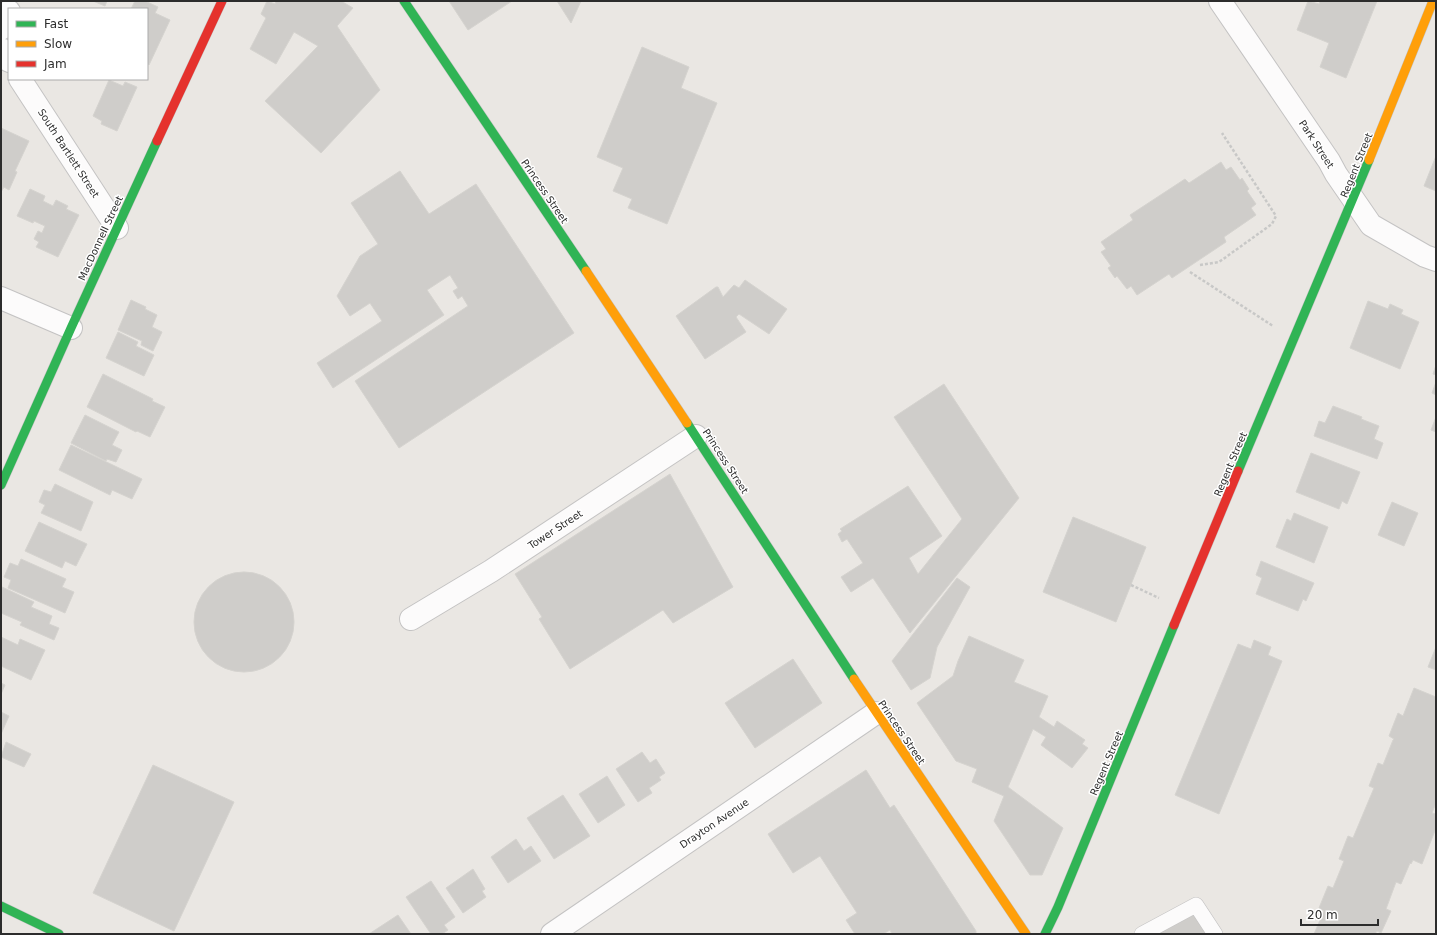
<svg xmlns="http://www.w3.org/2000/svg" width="1437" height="935" font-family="'DejaVu Sans',sans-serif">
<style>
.building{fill:#cfcdca;stroke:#d5d3cf}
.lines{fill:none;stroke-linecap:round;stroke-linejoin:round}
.lane-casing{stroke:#c4c3c3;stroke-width:16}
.street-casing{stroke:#c4c3c3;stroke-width:24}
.fast-casing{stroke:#c4c3c3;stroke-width:10}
.slow-casing{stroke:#c4c3c3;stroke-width:10}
.jam-casing{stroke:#c4c3c3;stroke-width:10}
.path{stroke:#c8c8c7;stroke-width:2.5;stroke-dasharray:3 2;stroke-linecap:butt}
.lane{stroke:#fcfbfb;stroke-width:15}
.street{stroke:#fcfbfb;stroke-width:22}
.fast{stroke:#30b455;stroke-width:9}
.slow{stroke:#ff9f0a;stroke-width:9}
.jam{stroke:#e5322d;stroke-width:9}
.labels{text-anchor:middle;stroke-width:3;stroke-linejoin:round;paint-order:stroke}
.street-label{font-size:10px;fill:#2c2c2c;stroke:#fff}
</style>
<rect width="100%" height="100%" fill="#eae7e3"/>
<path class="building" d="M93,1H107L105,6Z
M135,1H145L158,7L155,13L170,20L149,65L147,63V9H131Z
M267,1L275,4L276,1H341L353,8L337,26L380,90L321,153L265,101L318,46L294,32L276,64L250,49L266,18L261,14Z
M449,1H512L468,30Z
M557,1H581L571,23Z
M1308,1L1319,4L1320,1H1377L1346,78L1320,67L1329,43L1297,30Z
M642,47L689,67L681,88L717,103L667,224L628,208L632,199L613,191L623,168L597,157Z
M109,80L123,86L125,82L137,87L117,131L101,124L102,121L93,116Z
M1,128L29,141L15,171L17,172L9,190L4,187L1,192Z
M1436,156V191L1424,186Z
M1221,162L1226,170L1231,167L1240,180L1242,178L1249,189L1247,191L1256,204L1251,208L1256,215L1224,237L1226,242L1172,278L1169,274L1137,295L1131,286L1127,289L1117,276L1115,278L1108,268L1111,266L1101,252L1106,249L1101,242L1133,220L1130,215L1185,179L1189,183Z
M400,171L429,214L476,184L574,333L399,448L355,381L468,306L462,296L458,299L453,291L458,288L450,275L427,290L444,315L333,388L317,363L382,321L370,303L350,316L337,296L360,256L378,244L351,203Z
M30,189L45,196L43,201L53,206L56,200L68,206L66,209L79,215L58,257L36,247L39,242L34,239L38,231L42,233L45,226L34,221L33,223L17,216Z
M745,280L787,309L769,334L739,314L736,317L746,332L705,359L676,316L716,287H718L723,297L734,285L739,288Z
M131,300L146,307L145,309L157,315L152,327L162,332L153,351L141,345L142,341L118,330Z
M1368,301L1388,309L1390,304L1403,310L1401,314L1419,322L1400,369L1350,348Z
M118,332L138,342L136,346L154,355L144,376L106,358Z
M1436,365V375L1433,374Z
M103,374L153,399L152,401L165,407L150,437L137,431L136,432L87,407Z
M1436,382V395L1432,393Z
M944,384L1019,498L910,633L873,578L851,592L841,577L863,563L847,539L842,542L838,534L842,531L840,529L908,486L942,536L909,558L918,574L962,519L894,417Z
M1333,406L1362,417L1361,419L1379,426L1374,439L1383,443L1377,459L1314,436L1319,421L1325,423Z
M85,415L119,432L112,445L122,450L116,462L107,459L106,461L71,443Z
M1436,417V432L1431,430Z
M71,445L142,479L132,499L112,490L110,495L59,470Z
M1311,453L1360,472L1347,504L1342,501L1339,509L1296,492Z
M670,474L733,587L673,623L663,610L570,669L539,619L542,617L515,574Z
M55,484L93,502L81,531L41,513L45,505L39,502L44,490L51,492Z
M1392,502L1418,513L1404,546L1378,535Z
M1294,513L1328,527L1314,563L1276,547L1287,519L1291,521Z
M1073,517L1146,547L1116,622L1043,592Z
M39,522L87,544L76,566L65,561L62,568L25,551Z
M21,559L66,579L62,587L74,592L65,613L8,588L11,580L4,577L10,563L18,566Z
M1261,561L1314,583L1306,601L1303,599L1298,611L1256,594L1262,578L1256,575Z
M194 622a50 50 0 1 1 100 0a50 50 0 1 1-100 0Z
M957,578L970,587L937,647L930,678L911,690L892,661Z
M2,587L34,602L31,607L52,616L49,624L59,628L54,640L20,625L22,622L1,613V590Z
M969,636L1024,660L1014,682L1048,696L1039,717L1054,727L1057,721L1085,740L1082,744L1088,748L1072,768L1041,745L1046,737L1033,729L1008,787L1063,828L1042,875H1030L994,821L1004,796L972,782L977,769L956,761L917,703L953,676L958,661Z
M1,637L18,645L20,639L45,650L31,680L1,666Z
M1254,640L1271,647L1268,655L1282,661L1219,814L1175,795L1238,644L1251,649Z
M1436,647V670L1428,667Z
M793,659L822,703L755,748L725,703Z
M1,683L5,685L1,694Z
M1414,688L1436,697V803L1432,813L1436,814V828L1422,864L1413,860L1411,864L1410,863L1401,884L1396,882L1386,909L1391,911L1381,933L1377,931L1375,934H1314L1324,911L1319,908L1328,886L1333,888L1344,861L1339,859L1348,836L1353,838L1374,788L1369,786L1378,763L1383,765L1393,740L1394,739L1389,736L1398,713L1403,716Z
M1,712L9,716L1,734Z
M6,742L31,754L24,767L1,757Z
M642,752L650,763L656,759L665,773L659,777L661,780L649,788L652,793L638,802L616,769Z
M153,765L234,802L174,931L93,893Z
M866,770L890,808L894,805L976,931V934H892L890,930L883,934H855L846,920L857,913L820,856L793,873L768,834Z
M607,776L625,805L598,823L579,794Z
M563,795L590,836L554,859L527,818Z
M516,839L524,851L531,846L541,861L508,883L491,857Z
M473,869L485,889L482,891L486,897L463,913L446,888Z
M431,881L455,917L444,925L448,930L442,934H431L406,897Z
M1192,910L1208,934H1154Z
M398,915L411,934H369Z"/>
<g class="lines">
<g class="lane-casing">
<path id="lane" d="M1142,934L1196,905L1215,934"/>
</g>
<g class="street-casing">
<path id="street" d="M1220,1L1329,161L1336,174L1371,225L1425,256L1436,260
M1,29L9,11
M1,49L9,61
M20,79L117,228
M1,298L71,328
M411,619L491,571L696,436
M552,934L876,713"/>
</g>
<g class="fast-casing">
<path id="fast" d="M404,1L586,271
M687,423L854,679
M1238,471L1369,160
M1,485L71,328L157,141
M1,906L59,934
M1045,934L1058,907L1174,625"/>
</g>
<g class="slow-casing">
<path id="slow" d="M1369,160L1433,1
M586,271L687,423
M854,679L1026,934"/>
</g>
<g class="jam-casing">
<path id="jam" d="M157,141L222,1
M1174,625L1238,471"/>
</g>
<path class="path" d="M1200,265L1219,262L1272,224L1276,216L1222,133
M1190,272L1273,326
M1131,585L1159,598"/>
<use href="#lane" class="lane"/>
<use href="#street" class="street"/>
<use href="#fast" class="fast"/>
<use href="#slow" class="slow"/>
<use href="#jam" class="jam"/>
</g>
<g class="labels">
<g class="street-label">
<text transform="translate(1317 144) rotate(57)" y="4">Park Street</text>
<text transform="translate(69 153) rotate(57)" y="4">South Bartlett Street</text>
<text transform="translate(1356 165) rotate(-68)" y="4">Regent Street</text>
<text transform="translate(545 191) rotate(56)" y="4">Princess Street</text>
<text transform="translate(100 238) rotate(-65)" y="4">MacDonnell Street</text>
<text transform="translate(726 461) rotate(57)" y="4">Princess Street</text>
<text transform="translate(1230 464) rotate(-67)" y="4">Regent Street</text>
<text transform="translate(555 529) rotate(-33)" y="4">Tower Street</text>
<text transform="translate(902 732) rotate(56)" y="4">Princess Street</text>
<text transform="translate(1106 763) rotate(-67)" y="4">Regent Street</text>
<text transform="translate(714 823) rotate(-34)" y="4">Drayton Avenue</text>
</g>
</g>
<rect width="1437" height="935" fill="none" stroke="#2c2c2c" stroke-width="4"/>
<rect x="8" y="8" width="140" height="72" fill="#ffffff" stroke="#ababab"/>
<rect x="16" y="21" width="20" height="6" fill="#30b455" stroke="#ababab"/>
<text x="44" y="28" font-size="12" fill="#2c2c2c">Fast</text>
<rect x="16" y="41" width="20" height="6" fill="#ff9f0a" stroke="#ababab"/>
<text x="44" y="48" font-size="12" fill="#2c2c2c">Slow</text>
<rect x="16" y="61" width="20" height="6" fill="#e5322d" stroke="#ababab"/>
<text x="44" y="68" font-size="12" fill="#2c2c2c">Jam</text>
<path d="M1301 919v6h77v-6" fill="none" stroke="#2c2c2c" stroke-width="2"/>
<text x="1307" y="919" font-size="12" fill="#2c2c2c" stroke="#ffffff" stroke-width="3" paint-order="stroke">20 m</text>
</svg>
